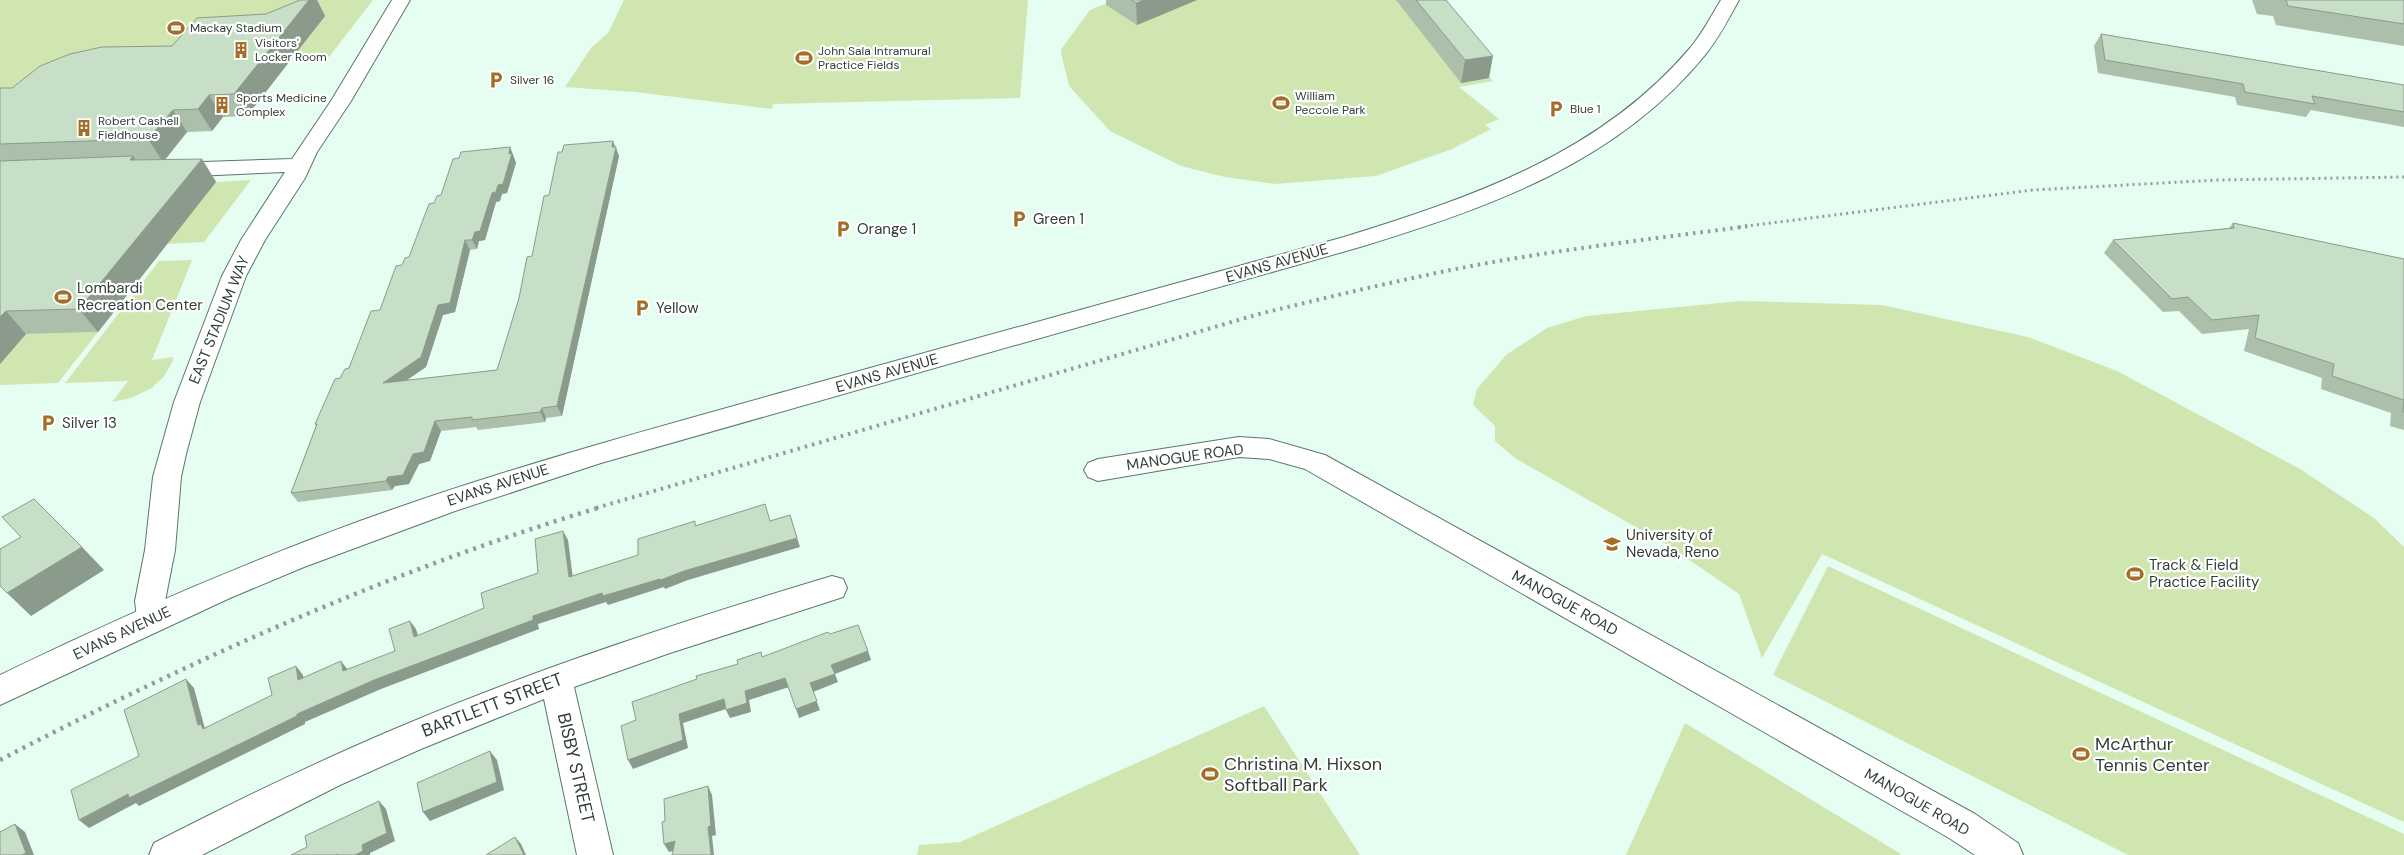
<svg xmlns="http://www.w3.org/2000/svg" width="2404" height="855" font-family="'DM Sans',sans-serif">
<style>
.green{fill:#d0e6b0}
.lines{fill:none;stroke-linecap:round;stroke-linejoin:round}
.minor-casing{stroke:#5b7769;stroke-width:2}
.tertiary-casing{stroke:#5b7769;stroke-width:2}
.minor{fill:#fff;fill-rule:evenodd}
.tertiary{fill:#fff;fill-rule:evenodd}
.rail-far2{stroke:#8da096;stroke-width:3;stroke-dasharray:2 4;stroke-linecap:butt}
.rail-far1{stroke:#8da096;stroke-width:4;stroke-dasharray:2.5 5;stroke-linecap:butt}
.rail{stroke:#8da096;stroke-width:4.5;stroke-dasharray:3 5.5;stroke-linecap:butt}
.wall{fill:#abbfab}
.shaded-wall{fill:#8b9b8b}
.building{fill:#c7dec7;stroke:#8b9b8b}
.labels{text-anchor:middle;stroke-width:4.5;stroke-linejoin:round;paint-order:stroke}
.far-poi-label{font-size:12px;fill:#313e37;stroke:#fff;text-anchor:start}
.poi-label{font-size:15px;fill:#313e37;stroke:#fff;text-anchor:start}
.street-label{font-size:15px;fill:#313e37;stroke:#fff}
.near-street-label{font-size:18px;fill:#313e37;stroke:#fff}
.near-poi-label{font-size:18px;fill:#313e37;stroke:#fff;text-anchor:start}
</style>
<rect width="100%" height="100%" fill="#e5fef1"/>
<path class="green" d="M0,0H373L329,57L227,59L0,111Z
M624,0H1028L1020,98L773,104L772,109L635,92L565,87L591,48L608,33Z
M1115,0H1447L1444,20L1493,81L1459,87L1499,119L1485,125L1491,129L1452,149L1376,176L1276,184L1225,177L1181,166L1110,131L1069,86L1061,53L1062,48L1090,10Z
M251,180L204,242L167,244L216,182Z
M192,260L152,360L173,357V361L163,378L153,386L154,387L131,398L112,402L128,381L65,383L159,261Z
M1741,301L1882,305L2028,337L2117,371L2300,469L2374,518L2404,547V822L1822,554L1762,658L1739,594L1669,546L1515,458L1495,441V426L1473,405L1477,389L1506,355L1547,328L1586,316Z
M98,332L58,383L0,385V364L26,334Z
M1828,566L2404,834V855H2128L1773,675Z
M1264,706L1360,855H917L919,845L960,842Z
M1685,723L1901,854L1900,855H1626Z"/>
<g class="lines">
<g class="minor-casing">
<path id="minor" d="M392,0H410L351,101L317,152L305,178L265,240L246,276L200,402L186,454L181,477L175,550L165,601L169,618L164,627L153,631L142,627L137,618L135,601L145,550L153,477L174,402L222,276L241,240L285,172L172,177L164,175L161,170L164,165L172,163L292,159L331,101Z
M1239,437L1269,439L1325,455L1975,814L2018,843L2023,855H1975L1949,838L1305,469L1269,459L1239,457L1098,481L1088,477L1084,470L1088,463L1098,459Z
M832,576L843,579L847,588L843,597L667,654L574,687L613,855H577L544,699L421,749L340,785L202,855H149L154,843C234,802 314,763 397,728C538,668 685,620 832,576Z"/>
</g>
<g class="tertiary-casing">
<path id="tertiary" d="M1721,0H1739C1729,18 1719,38 1705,55C1617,163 1490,207 1360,247L601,463L455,511L304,567L230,598L0,705V675C117,618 237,566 360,521C509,467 662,426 816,383C992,334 1168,286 1344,237C1473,197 1600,154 1690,48C1702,34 1711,16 1721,0Z"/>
</g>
<use href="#minor" class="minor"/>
<use href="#tertiary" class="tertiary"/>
<path class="rail-far2" d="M1739,227L2033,190L2218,180L2404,177"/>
<path class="rail-far1" d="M596,508L1259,314C1333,296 1407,278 1482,264C1570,248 1660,238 1749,226"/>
<path class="rail" d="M0,760C193,659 392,570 601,507"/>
</g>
<path class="wall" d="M300,0H317L325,16L247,116L223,117L212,131L187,132L165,160L202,159L216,182L98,332L26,334L0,364V88H12L172,46L266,14Z
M1106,0H1197L1137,25L1106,5Z
M1396,0H1446L1489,78L1461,83Z
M2252,0H2404V46L2276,25L2273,16L2257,14Z
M2101,34L2404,85V127L2311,110L2306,117L2237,105L2235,97L2098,73L2094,46Z
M510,147L516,163L507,193L502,194L500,201L496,202L485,240L479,241L477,249L470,250L455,312L443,315L426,367L407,380L497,370L532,256L549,195L615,147H616L619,156L562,416L546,418L545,422L478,430L476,427L441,431L430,461L419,464L409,484L395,486L392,490L298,502L291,493L316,426L315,424L340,378L349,368L380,310L402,265L409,257L434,203L441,195Z
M2233,223L2404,259V430L2390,426L2391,413L2321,389L2322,378L2244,351L2249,329L2202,334L2179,311L2163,312L2104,253L2113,240L2229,228Z"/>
<path class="shaded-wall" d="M309,0H317L325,16L247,116L234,94Z
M1144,0H1197L1137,25L1136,3Z
M1493,56L1489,78L1461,83L1465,60Z
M209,95L223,117L212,131L198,109Z
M173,110L187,132L163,162L148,139Z
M613,141L619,156L562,416L557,406Z
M510,147L516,163L507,193L502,194L500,201L496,202L485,240L479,241L477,249L472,240L475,232L492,193L498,185Z
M133,156L149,179L130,160Z
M202,159L216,182L98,332L79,309Z
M465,240L470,250L455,312L443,315L426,367L389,392L383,383L438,305Z
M6,311L26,334L0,364V317Z
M542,408L546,418L545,422L540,412Z
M435,421L441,431L430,461L419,464L409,484L395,486L392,490L386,481L388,477L413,454Z
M790,515L800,547L688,580L665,589L664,587L608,605L606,602L538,624L539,629L381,689L305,722V724L139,806L136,803L89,828L79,820L128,794L297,714L374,680L533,616Z
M563,531L568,540L574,586L569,577Z
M82,547L104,570L31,616L7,593Z
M410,621L416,629L421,645L414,637Z
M868,651L871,660L835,674L838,682L813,692L820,710L799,718L796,709L810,683L831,665Z
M341,661L348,670L343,671Z
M296,666L303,675L306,689L298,680Z
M785,678L789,687L749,700L751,712L730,718L726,710L745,691Z
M186,679L194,688L205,729L209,733L198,725Z
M724,699L729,708L683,723L688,748L633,769L628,760L679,714Z
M490,751L497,760L504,790L430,821L423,812Z
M708,786L712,795L716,835L712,836L714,855H711L708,827Z
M379,801L386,809L395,841L370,853V855H355L362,845Z
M15,824L25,832L34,855H22Z
M515,837L521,844L526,855H524Z
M675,841L680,849L669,852L664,844Z"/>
<path class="building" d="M300,0H309L234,94L209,95L198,109L173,110L148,139L0,144V88H12L40,66L70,54L102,47L172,46L197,18L266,14Z
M1131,0H1144L1136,3Z
M1416,0H1446L1493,56L1465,60Z
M2286,0H2404V24L2288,6Z
M2101,34L2404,85V112L2312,96L2315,104L2245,92L2243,84L2105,60Z
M613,141L612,147H616L557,406L542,408L540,412L472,420V417L435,421L424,452L413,454L403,475L388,477L386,481L291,493L317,424H315L335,379L340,378L345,369L349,368L371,311L380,310L396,266L402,265L405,258L409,257L429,204L434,203L437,196L441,195L453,159L459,158L461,152L510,147L509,154L512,153L503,184L498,185L496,192L492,193L480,231L475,232L472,240H465L450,303L438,305L421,357L383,383L497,370L519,298L527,257L532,256L544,196L549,195L558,152H562L564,145Z
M133,156L130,160L202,159L79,309L6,311L0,317V161Z
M2233,223L2404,259V412H2403L2404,400L2332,376L2334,364L2255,338L2259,315L2212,320L2188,297L2172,299L2113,240L2234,228Z
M34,499L82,547L7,593L0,586V549L21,537L2,517Z
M765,504L770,521L790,515L797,538L684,571L661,580L660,579L603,596L602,593L533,616V620L374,680L297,714V716L129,798L128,794L79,820L71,790L139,756L124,710L186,679L198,725L201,724L203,729L272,695L268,678L296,666L298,680L341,661L343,671L395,651L389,629L410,621L414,637L484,608L481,593L538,573L535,539L563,531L569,577L638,555V539L695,521V526Z
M858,625L868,651L831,665L835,674L810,683L817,701L796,709L785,678L745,691L747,703L726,710L724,699L679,714L683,740L628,760L621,726L636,720L632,702L697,679L696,676L738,664L737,660L761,652L762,657L828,632L830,634Z
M490,751L497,782L423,812L417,783Z
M708,786L711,826L708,827L711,855H672L675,841L664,844L662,822L665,821L664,799Z
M379,801L387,833L362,845L363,851L355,855H338V854L336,855H291L307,847L305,836Z
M15,824L26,853L22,855H0V832Z
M515,837L524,855H486Z"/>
<defs>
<g id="stadium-bare" transform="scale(1.35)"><path d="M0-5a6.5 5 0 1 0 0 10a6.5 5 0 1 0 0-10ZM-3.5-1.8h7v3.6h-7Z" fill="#a36e27" stroke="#fff" stroke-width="2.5" paint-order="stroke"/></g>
<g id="building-bare" transform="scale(1.35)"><path d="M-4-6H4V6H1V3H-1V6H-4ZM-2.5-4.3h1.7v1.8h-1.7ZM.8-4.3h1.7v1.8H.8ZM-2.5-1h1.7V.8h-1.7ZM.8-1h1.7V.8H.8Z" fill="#a36e27" stroke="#fff" stroke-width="2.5" paint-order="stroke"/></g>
<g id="parking-bare" transform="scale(1.35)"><path d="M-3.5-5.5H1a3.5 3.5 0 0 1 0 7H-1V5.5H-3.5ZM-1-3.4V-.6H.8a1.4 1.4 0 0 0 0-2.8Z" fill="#a36e27" stroke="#fff" stroke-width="2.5" paint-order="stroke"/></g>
<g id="university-bare" transform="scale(1.35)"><path d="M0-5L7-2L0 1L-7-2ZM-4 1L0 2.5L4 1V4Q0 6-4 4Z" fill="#a36e27" stroke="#fff" stroke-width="2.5" paint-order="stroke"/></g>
</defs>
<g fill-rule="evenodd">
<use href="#stadium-bare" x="176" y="28"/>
<use href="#building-bare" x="241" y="50"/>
<use href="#stadium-bare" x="804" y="58"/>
<use href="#parking-bare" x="496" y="80"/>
<use href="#stadium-bare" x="1281" y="103"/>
<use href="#building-bare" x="222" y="105"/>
<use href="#parking-bare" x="1556" y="109"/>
<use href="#building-bare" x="84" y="128"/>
<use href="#parking-bare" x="1019" y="219"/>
<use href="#parking-bare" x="843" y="229"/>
<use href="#stadium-bare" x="63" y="297"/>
<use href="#parking-bare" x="642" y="308"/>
<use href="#parking-bare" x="48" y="423"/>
<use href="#university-bare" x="1612" y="544"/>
<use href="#stadium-bare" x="2135" y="574"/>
<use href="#stadium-bare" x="2081" y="754"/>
<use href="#stadium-bare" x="1210" y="774"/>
</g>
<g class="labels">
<g class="far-poi-label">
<text x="190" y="32">Mackay Stadium</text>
<text x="255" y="47">Visitors'<tspan x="255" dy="14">Locker Room</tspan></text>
<text x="818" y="55">John Sala Intramural<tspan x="818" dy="14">Practice Fields</tspan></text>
<text x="510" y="84">Silver 16</text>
<text x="1295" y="100">William<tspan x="1295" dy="14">Peccole Park</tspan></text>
<text x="236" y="102">Sports Medicine<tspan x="236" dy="14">Complex</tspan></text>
<text x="1570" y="113">Blue 1</text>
<text x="98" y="125">Robert Cashell<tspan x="98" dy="14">Fieldhouse</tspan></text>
</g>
<g class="poi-label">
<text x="1033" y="224">Green 1</text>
<text x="857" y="234">Orange 1</text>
<text x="77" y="293">Lombardi<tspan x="77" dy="17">Recreation Center</tspan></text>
<text x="656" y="313">Yellow</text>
<text x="62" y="428">Silver 13</text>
<text x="1626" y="540">University of<tspan x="1626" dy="17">Nevada, Reno</tspan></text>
<text x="2149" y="570">Track &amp; Field<tspan x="2149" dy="17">Practice Facility</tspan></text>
</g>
<g class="street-label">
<text transform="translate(1277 263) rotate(-16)" y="5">EVANS AVENUE</text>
<text transform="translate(219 320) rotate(-68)" y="5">EAST STADIUM WAY</text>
<text transform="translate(887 373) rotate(-16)" y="5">EVANS AVENUE</text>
<text transform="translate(1185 457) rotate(-8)" y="5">MANOGUE ROAD</text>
<text transform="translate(498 485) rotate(-18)" y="5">EVANS AVENUE</text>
<text transform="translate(1565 603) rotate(29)" y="5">MANOGUE ROAD</text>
<text transform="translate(122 633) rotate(-25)" y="5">EVANS AVENUE</text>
<text transform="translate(1917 802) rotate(30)" y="5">MANOGUE ROAD</text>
</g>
<g class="near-street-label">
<text transform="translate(492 705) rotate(-21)" y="6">BARTLETT STREET</text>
<text transform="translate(576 768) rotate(77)" y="6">BISBY STREET</text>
</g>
<g class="near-poi-label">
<text x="2095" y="750">McArthur<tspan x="2095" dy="21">Tennis Center</tspan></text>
<text x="1224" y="770">Christina M. Hixson<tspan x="1224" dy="21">Softball Park</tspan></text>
</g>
</g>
</svg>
